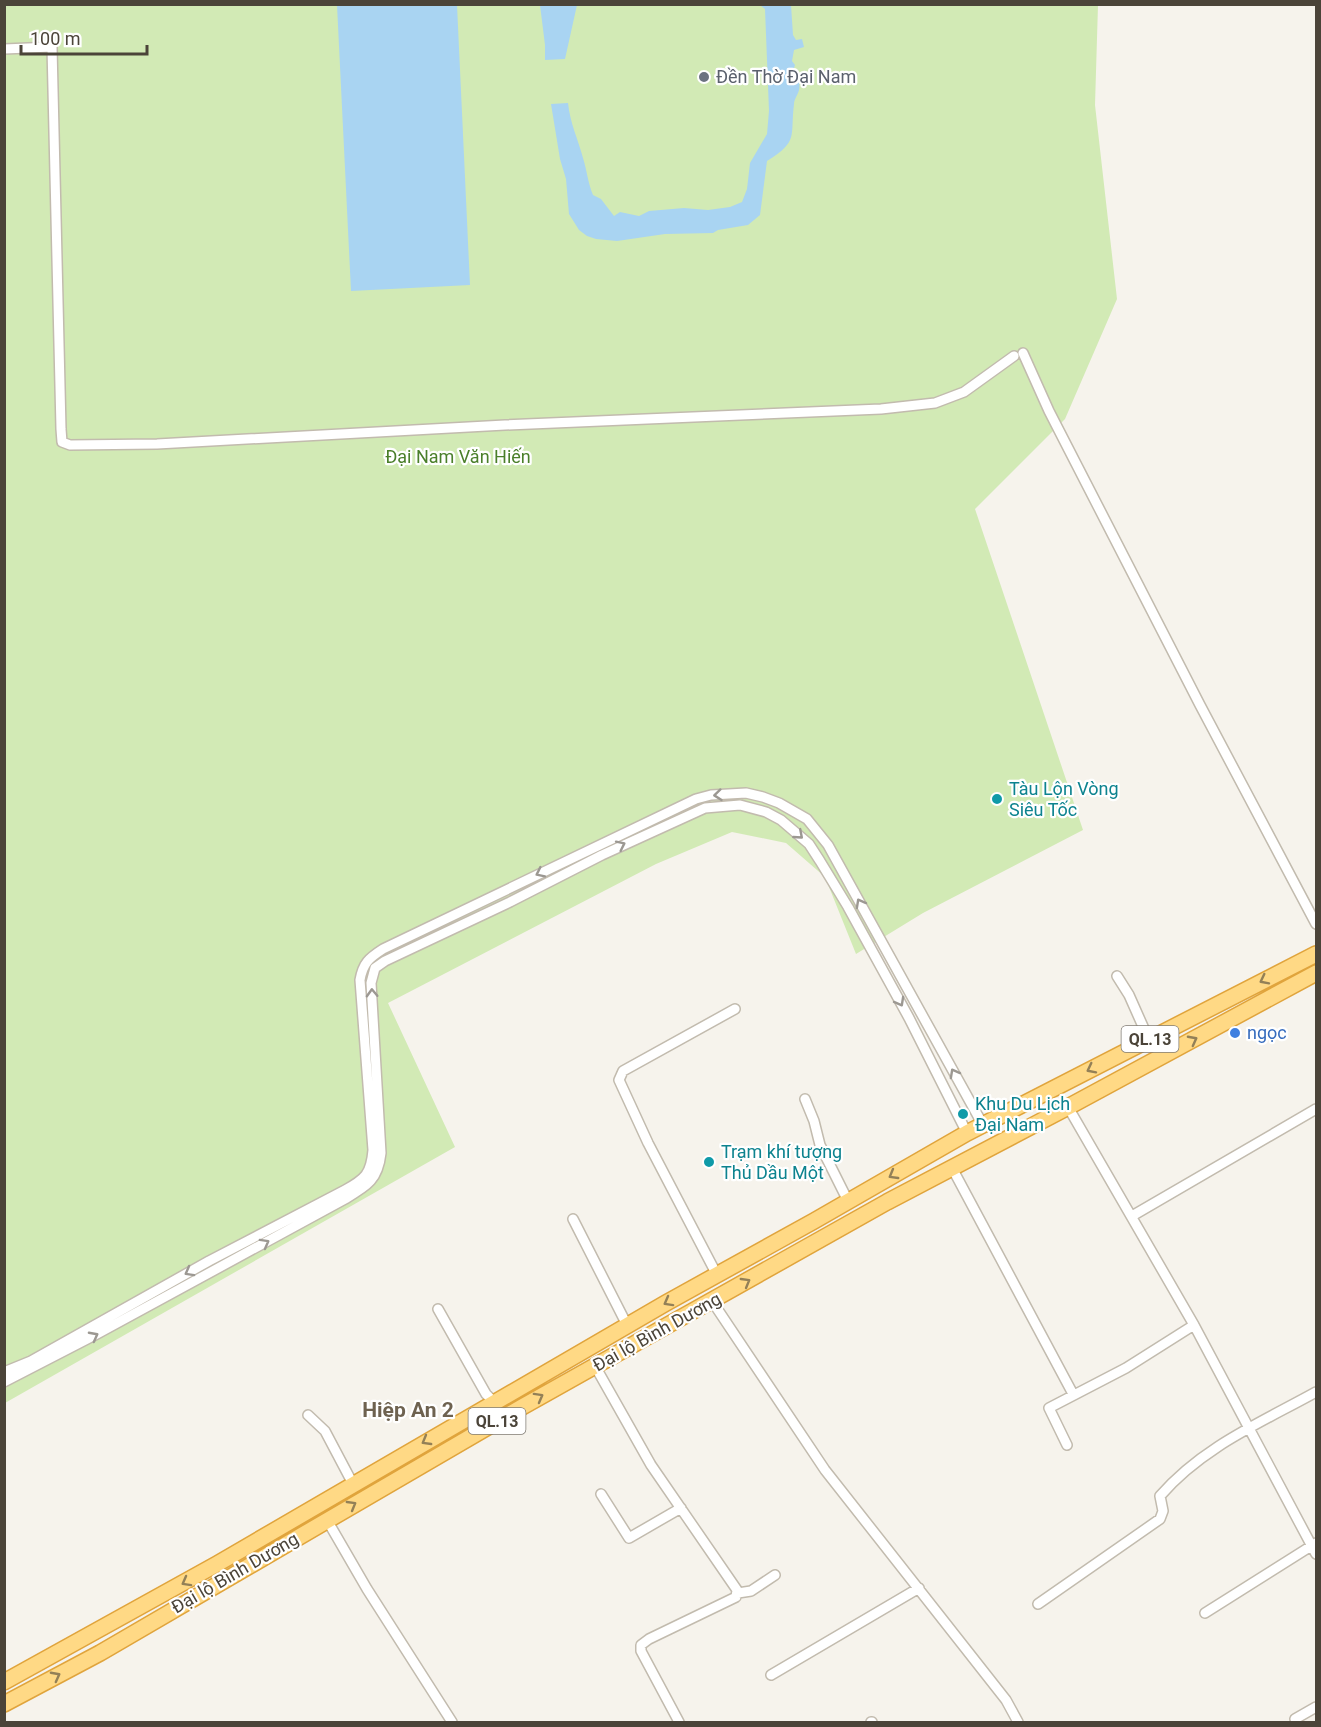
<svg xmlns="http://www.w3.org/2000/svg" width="1321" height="1727" font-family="Roboto,sans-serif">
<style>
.green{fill:#d2eab5}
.water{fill:#a9d4f2}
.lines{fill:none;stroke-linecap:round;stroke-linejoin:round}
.minor-casing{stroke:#c2bbae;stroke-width:12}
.trunk-casing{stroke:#e0a43c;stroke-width:18}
.minor{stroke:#fff;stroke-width:9}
.trunk{stroke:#ffd985;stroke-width:15}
.oneway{stroke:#9c9892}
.oneway2{stroke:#938057}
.worship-dot{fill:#6b7280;stroke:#fff;stroke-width:2}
.culture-dot{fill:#0f9aa8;stroke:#fff;stroke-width:2}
.shop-dot{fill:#3f7fe0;stroke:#fff;stroke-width:2}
.labels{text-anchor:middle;stroke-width:4.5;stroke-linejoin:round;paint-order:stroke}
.shield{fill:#fff;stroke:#817c74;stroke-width:1.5}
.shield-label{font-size:16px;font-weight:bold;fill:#4b4439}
.worship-label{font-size:18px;fill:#5b616d;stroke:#fff;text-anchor:start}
.park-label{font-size:18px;fill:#4a7f2a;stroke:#fff}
.culture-label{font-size:18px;fill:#0d838f;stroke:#fff;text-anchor:start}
.shop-label{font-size:18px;fill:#366cbe;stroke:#fff;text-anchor:start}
.street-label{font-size:18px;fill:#4b4439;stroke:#fff}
.quarter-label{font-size:21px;font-weight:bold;fill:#6e6250;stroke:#fff}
</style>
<rect width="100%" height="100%" fill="#f6f3ec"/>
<path class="green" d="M5,5H1098L1095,105L1117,299L1065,419L975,509L1083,830L923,913L856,954L825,877L786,843L732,832L656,864L388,1003L455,1147L5,1403Z"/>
<path class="water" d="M337,5H457L470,285L351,291Z
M540,5H577L565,59L545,60V45Z
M760,5H791L793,35L796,40L802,39L804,47L794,50L792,61L795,65L793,71L799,76C799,80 800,86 799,90C798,95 794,99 794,104C790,137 799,141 767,161L760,215L748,225L718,230L713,233L665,234L617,241L596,239L587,236L579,230L569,214L566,179L560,159L551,104L568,103C570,123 578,139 583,158C587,171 588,183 593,195L601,199L614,216L620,212L639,216L649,211L684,208L708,210L730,207L742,202L747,189L750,163L767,134L769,111L765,9Z"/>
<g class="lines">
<g class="minor-casing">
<path id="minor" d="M4,49L52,47L61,429L62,442L70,445L157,444L505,425L881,409L935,403L964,392L1014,356
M1023,353L1049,411L1200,705L1316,924
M1117,976L1129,995L1149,1040
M805,1099L814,1121L820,1145L848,1201
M1068,1107L1194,1325L1316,1554
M951,1166L1073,1394
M1132,1216L1316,1109
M573,1219L627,1325
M717,1275L648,1143L619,1080L623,1071L735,1009
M712,1301L825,1470L1006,1700L1018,1722
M438,1309L486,1394L494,1402
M595,1366L651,1465L737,1590L736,1597L649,1639L641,1645V1651L679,1722
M4,1372L31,1361L209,1261L345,1190C365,1179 371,1174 373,1150L360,980C363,963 369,958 383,949L696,799L711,795L746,793L763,797L779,803L807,819L828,845L983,1125
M4,1382L97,1334L345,1199C367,1186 378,1180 381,1153L371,983L375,968L385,961L510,902L602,855L705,808L740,805L766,812L781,820L809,844L820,861L848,907L909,1018L967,1133
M308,1415L325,1431L353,1484
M1067,1445L1049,1408L1126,1368L1194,1325
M601,1494L629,1538L681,1508
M327,1520L367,1589L452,1722
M738,1593L751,1591L775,1575
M1038,1604L1160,1519L1163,1511L1160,1496C1202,1447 1262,1422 1316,1392
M1205,1613L1316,1543
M771,1675L919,1588
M1295,1719L1316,1707
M871,1722H872"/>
</g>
<g class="trunk-casing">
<path id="trunk" d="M4,1682L217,1564L666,1303L814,1221L967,1133L1316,954
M4,1704L100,1653L522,1407L887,1202L1068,1107L1316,973"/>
</g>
<use href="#minor" class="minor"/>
<use href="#trunk" class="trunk"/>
</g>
<defs><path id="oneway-chevron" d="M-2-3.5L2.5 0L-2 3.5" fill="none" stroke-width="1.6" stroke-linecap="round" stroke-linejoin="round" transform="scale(1.5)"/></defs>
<g class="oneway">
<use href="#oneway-chevron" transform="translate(718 795) rotate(174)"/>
<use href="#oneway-chevron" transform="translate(799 835) rotate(41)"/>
<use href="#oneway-chevron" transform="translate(621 845) rotate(-26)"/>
<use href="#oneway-chevron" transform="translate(540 873) rotate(154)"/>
<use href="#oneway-chevron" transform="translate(860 903) rotate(-119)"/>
<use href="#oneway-chevron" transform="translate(372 993) rotate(-92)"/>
<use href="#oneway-chevron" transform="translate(900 1002) rotate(61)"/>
<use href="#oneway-chevron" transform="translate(954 1073) rotate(-119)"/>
<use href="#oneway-chevron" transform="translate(265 1243) rotate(-29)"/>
<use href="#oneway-chevron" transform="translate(189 1272) rotate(151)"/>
<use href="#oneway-chevron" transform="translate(94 1336) rotate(-28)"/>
</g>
<g class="oneway2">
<use href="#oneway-chevron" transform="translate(1264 980) rotate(153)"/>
<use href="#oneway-chevron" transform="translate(1193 1040) rotate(-28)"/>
<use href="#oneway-chevron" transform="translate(1091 1069) rotate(153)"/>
<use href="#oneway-chevron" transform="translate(893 1175) rotate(150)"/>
<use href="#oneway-chevron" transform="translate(746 1282) rotate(-30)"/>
<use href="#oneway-chevron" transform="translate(668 1302) rotate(151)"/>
<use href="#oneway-chevron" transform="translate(539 1397) rotate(-29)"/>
<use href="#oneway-chevron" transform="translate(426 1441) rotate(150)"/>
<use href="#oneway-chevron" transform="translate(352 1505) rotate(-30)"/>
<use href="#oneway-chevron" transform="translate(186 1582) rotate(151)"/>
<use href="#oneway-chevron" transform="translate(56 1676) rotate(-28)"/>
</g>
<circle class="worship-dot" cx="704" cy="77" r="6"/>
<g class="culture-dot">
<circle cx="997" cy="799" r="6"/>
<circle cx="963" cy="1114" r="6"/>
<circle cx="709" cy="1162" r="6"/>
</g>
<circle class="shop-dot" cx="1235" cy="1033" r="6"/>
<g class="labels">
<g class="shield">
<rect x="1121.5" y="1026" width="57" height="26" rx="4.5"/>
<rect x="468.5" y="1408" width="57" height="26" rx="4.5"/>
</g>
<g class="shield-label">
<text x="1150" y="1045">QL.13</text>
<text x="497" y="1427">QL.13</text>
</g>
<g class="worship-label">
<text x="716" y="83">Đền Thờ Đại Nam</text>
</g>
<g class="park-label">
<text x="458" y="463">Đại Nam Văn Hiến</text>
</g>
<g class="culture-label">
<text x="1009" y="795">Tàu Lộn Vòng<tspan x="1009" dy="21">Siêu Tốc</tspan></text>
<text x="975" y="1110">Khu Du Lịch<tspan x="975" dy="21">Đại Nam</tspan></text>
<text x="721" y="1158">Trạm khí tượng<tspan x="721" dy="21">Thủ Dầu Một</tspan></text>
</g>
<g class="shop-label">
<text x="1247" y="1039">ngọc</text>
</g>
<g class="street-label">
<text transform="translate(657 1332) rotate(-29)" y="6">Đại lộ Bình Dương</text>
<text transform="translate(235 1573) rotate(-30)" y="6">Đại lộ Bình Dương</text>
</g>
<g class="quarter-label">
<text x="408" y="1417">Hiệp An 2</text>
</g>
</g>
<rect width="1321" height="1727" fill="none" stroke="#4b4439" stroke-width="12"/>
<path d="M21 45v9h126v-9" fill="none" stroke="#4b4439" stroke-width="3"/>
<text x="30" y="45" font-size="18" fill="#4b4439" stroke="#ffffff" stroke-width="4.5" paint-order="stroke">100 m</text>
</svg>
